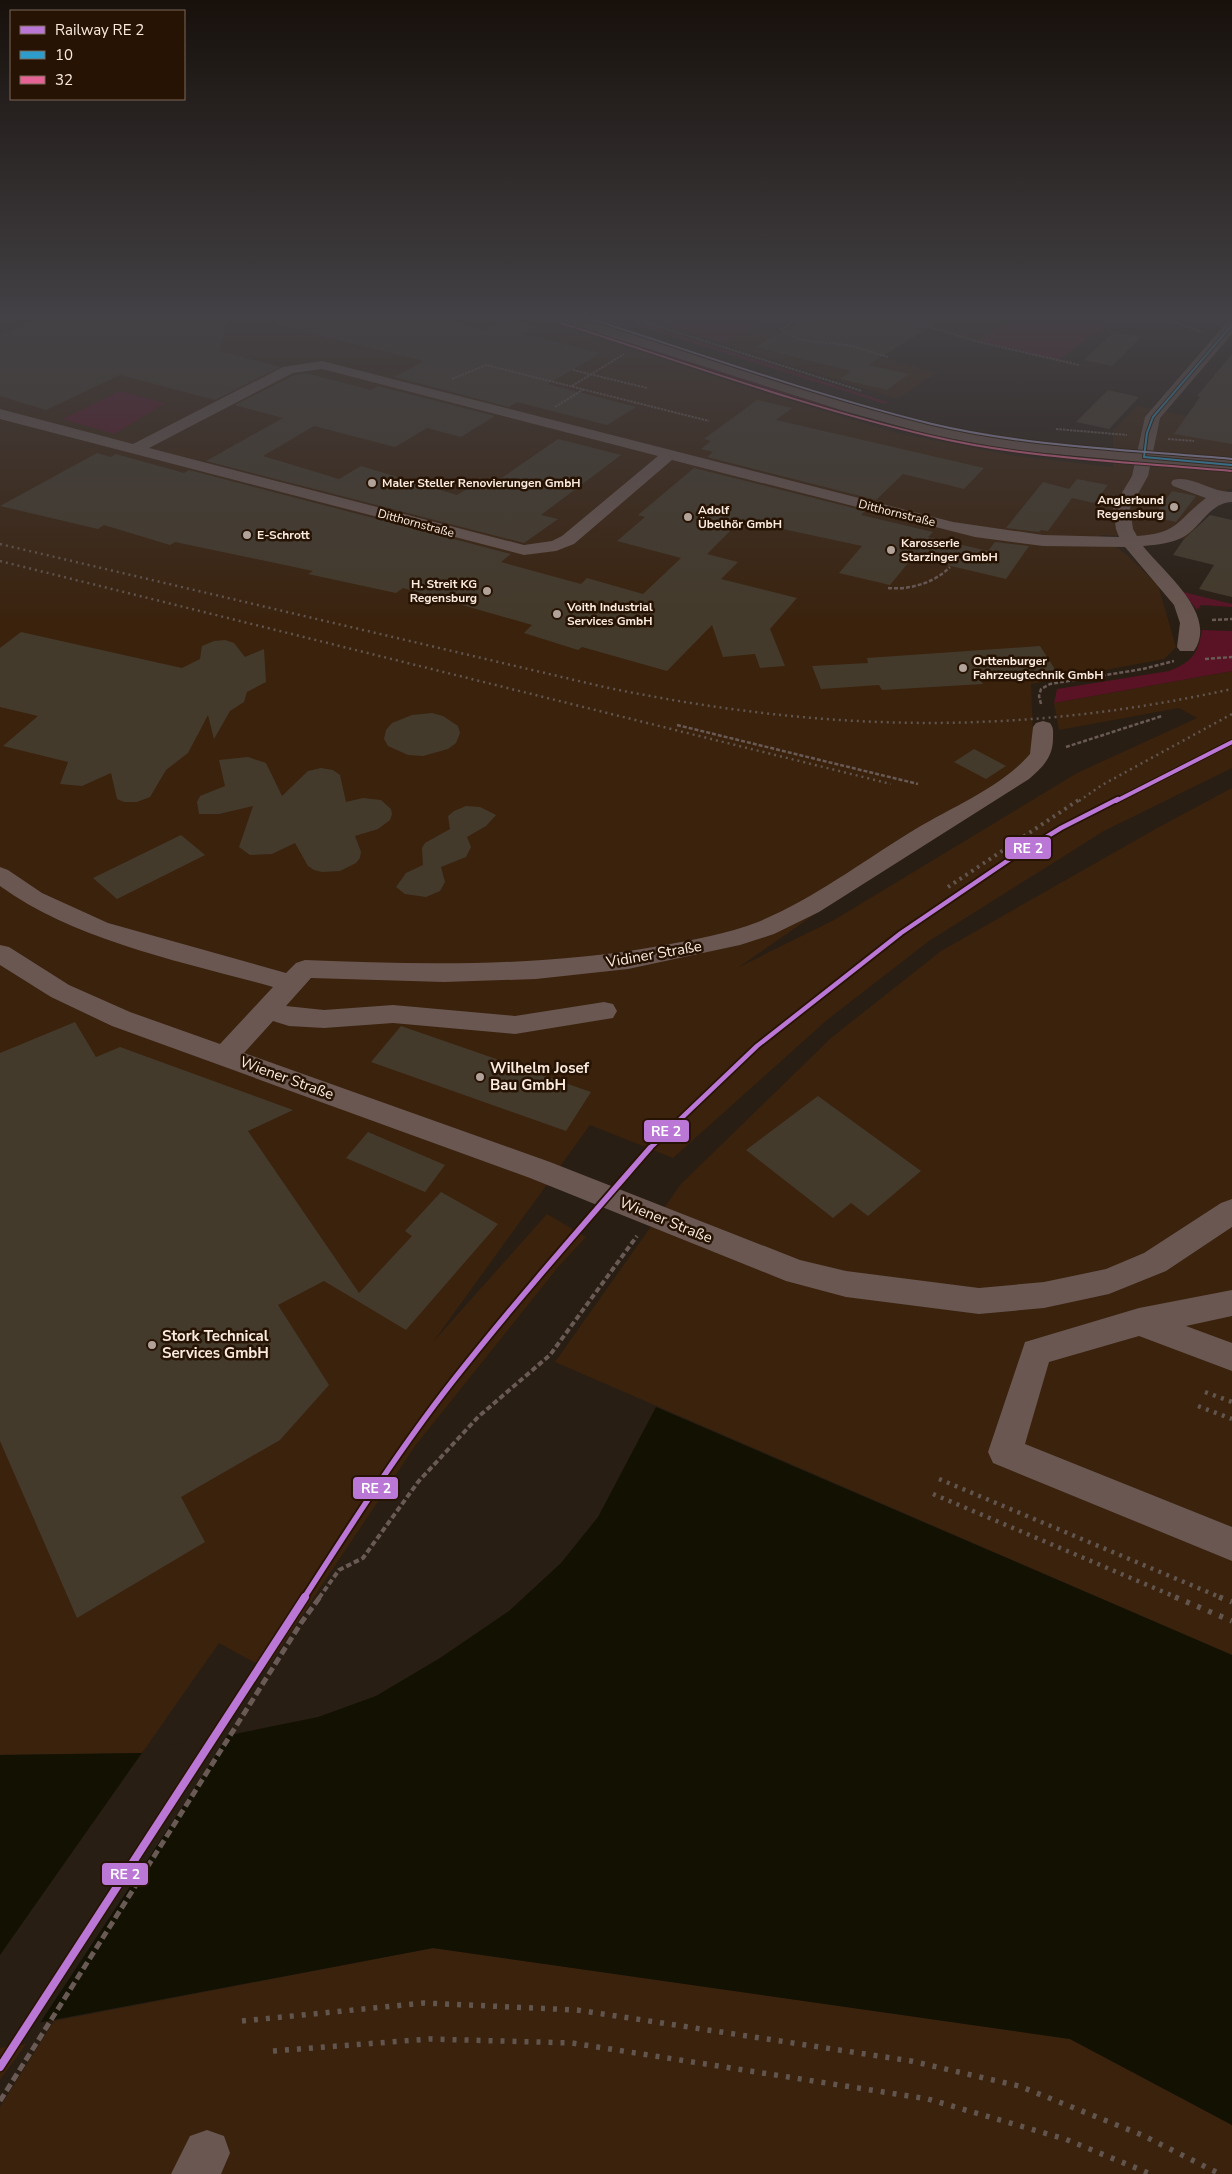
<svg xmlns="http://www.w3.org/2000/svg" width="1232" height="2174" viewBox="0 0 1232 2174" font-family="'Nunito Sans',sans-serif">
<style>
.built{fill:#3a220d}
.green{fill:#591325}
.water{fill:#121102}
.pier{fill:#291e14}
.building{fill:#443a2b}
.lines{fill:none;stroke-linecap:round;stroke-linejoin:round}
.path-far3{stroke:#695a55;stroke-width:2;stroke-dasharray:2.5 1;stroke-linecap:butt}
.path-far2{stroke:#695a55;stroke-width:2.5;stroke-dasharray:4 2;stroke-linecap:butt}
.path-far1{stroke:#695a55;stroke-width:4;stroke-dasharray:5.5 3;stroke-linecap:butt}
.path{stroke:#695a55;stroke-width:5;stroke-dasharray:8 4;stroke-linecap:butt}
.minor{fill:#6a5751;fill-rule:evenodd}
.major{fill:#6c554e;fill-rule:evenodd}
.rail-far3{stroke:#61554e;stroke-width:2.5;stroke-dasharray:2 4;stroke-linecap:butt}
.rail-far2{stroke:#61554e;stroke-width:4;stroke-dasharray:2.5 4.5;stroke-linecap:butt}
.rail-far1{stroke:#61554e;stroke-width:4.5;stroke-dasharray:3 5.5;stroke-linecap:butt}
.rail{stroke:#61554e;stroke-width:5.5;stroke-dasharray:4 8;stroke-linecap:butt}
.bus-1-casing{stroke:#271303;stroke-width:4}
.bus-2-casing{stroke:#271303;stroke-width:4}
.bus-3-casing{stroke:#271303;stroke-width:4}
.bus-1{stroke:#2d9dcc;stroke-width:2}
.bus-2{stroke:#e56495;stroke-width:2}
.bus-3{stroke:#9b95bb;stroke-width:2}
.rail-1-far3-casing{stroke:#271303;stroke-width:6}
.rail-1-far2-casing{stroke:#271303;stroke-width:8}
.rail-1-far1-casing{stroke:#271303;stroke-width:9}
.rail-1-casing{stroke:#271303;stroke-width:11}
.rail-1-far3{stroke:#ba77d6;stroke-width:4}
.rail-1-far2{stroke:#ba77d6;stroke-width:4.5}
.rail-1-far1{stroke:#ba77d6;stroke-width:5.5}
.rail-1{stroke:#ba77d6;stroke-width:8}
.poi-dot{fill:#b1a399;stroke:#271303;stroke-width:2}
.labels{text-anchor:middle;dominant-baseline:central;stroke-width:5;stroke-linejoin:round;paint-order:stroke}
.far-poi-label{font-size:12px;font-weight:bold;fill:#faebe0;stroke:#271303;text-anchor:start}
.far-street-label{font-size:12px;fill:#faebe0;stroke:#271303}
.street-label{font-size:15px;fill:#faebe0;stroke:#271303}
.poi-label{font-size:15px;font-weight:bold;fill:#faebe0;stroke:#271303;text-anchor:start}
.line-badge{stroke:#271303;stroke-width:2}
.badge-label{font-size:14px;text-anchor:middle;font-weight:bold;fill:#fff}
</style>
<rect width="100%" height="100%" fill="#291e14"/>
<g class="built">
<polygon points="0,317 537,317 761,392 896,433 1016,456 1113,467 1113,431 1137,406 1232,425 1232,489 1228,489 1186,539 1100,535 1127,555 1158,585 1176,647 1164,659 1031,684 1034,762 739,967 834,920 1077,773 1197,718 1179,708 1059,730 1054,703 1232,671 1232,768 1104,831 929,941 827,1020 673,1158 590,1125 433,1342 547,1214 586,1237 559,1266 415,1446 266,1669 219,1643 142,1753 0,1755"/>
<polygon points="899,317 1014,317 979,341"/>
<polygon points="755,328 821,348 852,350 936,373 897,399 721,343"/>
<polygon points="1232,788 1232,1655 555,1362 681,1184 831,1038 941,951 1159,827"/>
<polygon points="433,1948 1070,2039 1232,2125 1232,2174 0,2174 0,2107 54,2021"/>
<polygon points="26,2044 0,2080 0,2048"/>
</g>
<g class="green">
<polygon points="543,317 550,317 865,418 879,425"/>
<path d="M575,317H585L901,417L1004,438L1088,447V449C1048,445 1006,441 967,434C834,407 704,358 575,317Z"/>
<polygon points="611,317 621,317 888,402 885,404"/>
<polygon points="639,317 779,317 721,343"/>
<polygon points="1014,317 1078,317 1108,324 1058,360 979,341"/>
<polygon points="120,391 165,403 115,434 62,419"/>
<polygon points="1183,592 1232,604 1232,607 1201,605 1197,610"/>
<path d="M1202,630L1232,631V671L1054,703L1057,689L1169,671C1192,662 1198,654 1202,630Z"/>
</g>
<polygon class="water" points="656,1407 1232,1655 1232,2125 1070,2039 433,1948 0,2030 0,1755 142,1753 318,1717 376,1696 440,1658 509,1611 561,1563 598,1517"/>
<polygon class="pier" points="228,1734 210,1765 38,2026 0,2032 0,1955 144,1750"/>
<g class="building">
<polygon points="44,317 228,317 219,351 280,367 215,400 120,375 46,410 0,396 0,335"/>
<polygon points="278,317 431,317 484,330 503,319 536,327 523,334 601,353 548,384 636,407 607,425 517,402 509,407 394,377 424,361 277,325"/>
<polygon points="809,317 946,317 868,365 909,374 887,390 840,379 851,371 755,347"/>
<polygon points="1114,332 1141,337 1112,366 1084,360"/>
<polygon points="1232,354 1232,444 1174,434 1200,397 1197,396"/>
<polygon points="306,373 371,390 378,386 495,416 461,437 427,428 395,447 314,426 263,456 339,479 361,466 457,495 473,485 487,488 558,439 621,455 541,515 558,519 524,543 206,461 283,418 235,405 294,375"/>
<polygon points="1108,390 1139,397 1109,429 1076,422"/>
<polygon points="757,400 792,408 776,420 984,468 964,489 903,474 876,500 707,457 713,452 701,449 711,441 704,439"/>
<polygon points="97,453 111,457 116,454 184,473 189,470 511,554 501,562 581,584 587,578 643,594 681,558 617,541 645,517 638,515 694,468 865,511 861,515 933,532 928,537 988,551 995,542 1029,546 1006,579 913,557 890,585 839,573 862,546 741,520 707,554 738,562 721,579 797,598 770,629 785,666 760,668 755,654 723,657 712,625 667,671 582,647 578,650 524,633 532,625 403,588 396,593 308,574 313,571 175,542 170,545 104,525 98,529 0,506"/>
<polygon points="1077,479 1108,485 1094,503 1072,498 1048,531 1041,530 1039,532 1006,528 1043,482 1069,489"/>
<polygon points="1172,491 1196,496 1176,522 1153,517"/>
<polygon points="1210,515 1232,520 1232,597 1199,589 1214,565 1173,555 1184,539"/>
<polygon points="21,632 182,668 200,659 202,646 214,641 225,640 234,643 245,657 264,649 266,682 247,692 244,702 230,711 214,739 208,715 188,753 166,770 150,797 137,802 124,802 117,799 111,773 82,786 60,784 68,762 3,746 38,716 0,707 0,648"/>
<polygon points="1040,646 1058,674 980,679 983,684 882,690 879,685 821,689 812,666 868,663 867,658"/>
<polygon points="432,713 443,716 458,726 460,733 456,743 448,749 423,756 408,755 388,746 384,739 386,730 392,723 412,715"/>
<polygon points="974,749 1006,766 986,779 954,762"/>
<polygon points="248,757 266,763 282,796 308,771 321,768 333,770 340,775 346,802 363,798 381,800 391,809 392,814 390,820 378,829 355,836 361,852 360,858 356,863 340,871 322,872 314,870 308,866 295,843 272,854 250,855 239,847 253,806 219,814 199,814 197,802 200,796 225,786 219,760"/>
<polygon points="466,806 480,807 496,815 486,826 467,837 471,847 466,857 441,867 445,882 440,891 426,897 405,894 396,887 406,873 423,865 422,848 425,843 450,829 448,816 454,811"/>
<polygon points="181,835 205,855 117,899 93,878"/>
<polygon points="75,1022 96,1057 120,1047 293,1110 248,1131 359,1293 412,1236 405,1231 441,1192 498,1224 406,1330 324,1281 278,1305 329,1385 280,1440 181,1497 205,1542 77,1618 0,1441 0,1053"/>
<polygon points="401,1026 591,1092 566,1131 371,1062"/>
<polygon points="818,1096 921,1171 868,1216 851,1203 833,1218 746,1150"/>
<polygon points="368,1132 445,1165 425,1192 346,1158"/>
</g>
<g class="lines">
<g class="path-far3">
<path d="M801,317L781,329C800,345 823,341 846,345C860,348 874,353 888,357"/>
<polyline points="897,317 979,342 1079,365"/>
<polyline points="1158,317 1202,332"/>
<polyline points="635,319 862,391"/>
<polyline points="573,370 647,388"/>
<polyline points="452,379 486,365 709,421"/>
<polyline points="572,386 624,354"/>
<polyline points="555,407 584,389"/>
<polyline points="1056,429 1127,435"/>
<polyline points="1168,439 1194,441"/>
</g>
<g class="path-far2">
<path d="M888,588C910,590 934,583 950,567"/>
<polyline points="1212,620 1232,619"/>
<polyline points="1205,659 1232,657"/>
<polyline points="1041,704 1039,696 1041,689 1050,684 1143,669 1174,661"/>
<polyline points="677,725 918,784"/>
<polyline points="1066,747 1162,716"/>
</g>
<polyline class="path-far1" points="319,1598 339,1570 363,1558 418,1482 478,1417 550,1355 637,1236"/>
<polyline class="path" points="0,2101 301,1623 320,1597"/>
<g class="minor">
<path d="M1232,321V334L1160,418L1148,476L1130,508L1133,529L1137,536C1179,533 1176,521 1206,498L1173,486L1171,483L1173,480C1192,475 1212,493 1232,492V502C1210,503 1202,525 1185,536C1173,543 1157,545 1143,546C1162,571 1219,614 1194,651H1180L1177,647L1180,623L1174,605L1125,547L1043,546L975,537L672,460L574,544L556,551L524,555L0,419V409L133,444L283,367L322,361L953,522L1043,535L1119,537L1116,529L1113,508L1132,476L1145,417L1227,322ZM322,369L658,456L562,536L552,541L524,545L149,448L293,373Z"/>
<path d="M1043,721L1050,723C1054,728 1053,732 1053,738C1053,757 1043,767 1029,779L819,912L774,934L740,945L628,969L536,979L444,982L311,978L286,1006L324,1010L393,1005L515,1016L604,1002L613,1004L617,1011L613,1018L515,1034L393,1023L324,1028L289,1026L273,1021L244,1053L550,1162L800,1260L846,1271L979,1288L1044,1282L1106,1269L1144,1253L1221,1203L1232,1199V1227L1166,1271L1109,1294L1044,1308L979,1314L846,1297L786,1281L530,1178L112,1026L51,997L0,965V945L9,947L69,985L130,1012L220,1044L273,987C184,962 75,941 0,886V867L8,870L42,893L108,923L286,973L296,963L305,960C424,965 542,967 659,946C692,940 727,934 758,922C813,899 859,864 909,833C947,809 1001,788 1030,754L1033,727L1036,723Z"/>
<polygon points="1232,1290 1232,1316 1186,1326 1232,1343 1232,1371 1139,1336 1049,1362 1025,1444 1232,1527 1232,1561 993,1463 988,1452 1025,1342 1139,1308"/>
<polygon points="207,2130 224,2136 230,2153 221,2174 171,2174 190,2136"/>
</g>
<path class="major" d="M557,317H578C695,354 812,397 932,425C1030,448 1132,451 1232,460V470L1011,450L932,435L844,411L558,320Z"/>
<g class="rail-far3">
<path d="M0,544L604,687C822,732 1014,737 1232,689"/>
<polyline points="0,561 891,784"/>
<polyline points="1079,801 1102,785 1232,714"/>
</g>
<polyline class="rail-far2" points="948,887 1080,799"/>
<g class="rail-far1">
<polyline points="1205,1392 1232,1402"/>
<polyline points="1198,1406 1232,1419"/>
<polyline points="939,1479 1222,1598"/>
<polyline points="933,1494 1178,1598"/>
</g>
<g class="rail">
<polyline points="1175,1597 1232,1621"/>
<polyline points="1219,1597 1232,1602"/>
<polyline points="242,2021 424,2003 577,2010 911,2061 1019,2086 1142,2135 1220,2174"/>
<polyline points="273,2051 429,2039 572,2043 928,2099 1065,2139 1151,2174"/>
</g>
<g class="bus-1-casing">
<g id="bus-1">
<polyline points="1144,457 1147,433 1153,417 1232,325"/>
<polyline points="1144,457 1232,465"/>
</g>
</g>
<g class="bus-2-casing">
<path id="bus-2" d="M561,323C683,362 805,407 930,436C1028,459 1131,462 1231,471"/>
</g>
<g class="bus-3-casing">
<path id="bus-3" d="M585,317C700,354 815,395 932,424C1029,447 1132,450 1232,459"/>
</g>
<use href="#bus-1" class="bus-1"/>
<use href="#bus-2" class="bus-2"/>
<use href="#bus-3" class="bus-3"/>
<g class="rail-1-far3-casing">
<polyline id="rail-1-far3" points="1116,801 1232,742"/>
</g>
<g class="rail-1-far2-casing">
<polyline id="rail-1-far2" points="649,1149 757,1046 901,933 1010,859 1061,828 1118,799"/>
</g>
<g class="rail-1-far1-casing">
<path id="rail-1-far1" d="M304,1598C351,1525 398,1451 452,1382C515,1302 583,1225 650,1148"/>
</g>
<g class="rail-1-casing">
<polyline id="rail-1" points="0,2067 305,1597"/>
</g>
<use href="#rail-1-far3" class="rail-1-far3"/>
<use href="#rail-1-far2" class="rail-1-far2"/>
<use href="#rail-1-far1" class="rail-1-far1"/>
<use href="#rail-1" class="rail-1"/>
</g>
<linearGradient id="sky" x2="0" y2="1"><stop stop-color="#17100b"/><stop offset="0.51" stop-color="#434145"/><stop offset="1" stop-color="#434145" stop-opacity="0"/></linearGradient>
<rect width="1232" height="622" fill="url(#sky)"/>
<g class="poi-dot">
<circle cx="372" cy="483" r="5"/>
<circle cx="1174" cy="507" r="5"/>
<circle cx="688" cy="517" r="5"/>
<circle cx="247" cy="535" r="5"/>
<circle cx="891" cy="550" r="5"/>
<circle cx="487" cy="591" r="5"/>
<circle cx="557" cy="614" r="5"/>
<circle cx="963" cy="668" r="5"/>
<circle cx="480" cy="1077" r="5"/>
<circle cx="152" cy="1345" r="5"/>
</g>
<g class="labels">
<g class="far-poi-label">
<text x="382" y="483">Maler Steller Renovierungen GmbH</text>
<text x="1164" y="500" text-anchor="end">Anglerbund<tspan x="1164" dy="14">Regensburg</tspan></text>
<text x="698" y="510">Adolf<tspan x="698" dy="14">Übelhör GmbH</tspan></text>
<text x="257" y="535">E-Schrott</text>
<text x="901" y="543">Karosserie<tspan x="901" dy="14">Starzinger GmbH</tspan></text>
<text x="477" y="584" text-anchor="end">H. Streit KG<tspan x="477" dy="14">Regensburg</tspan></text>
<text x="567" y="607">Voith Industrial<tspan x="567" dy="14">Services GmbH</tspan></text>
<text x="973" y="661">Orttenburger<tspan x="973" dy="14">Fahrzeugtechnik GmbH</tspan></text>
</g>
<g class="far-street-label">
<text transform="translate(897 513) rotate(14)">Ditthornstraße</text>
<text transform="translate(416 523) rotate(15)">Ditthornstraße</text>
</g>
<g class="street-label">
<text transform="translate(654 954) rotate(-10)">Vidiner Straße</text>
<text transform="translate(287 1078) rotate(20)">Wiener Straße</text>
<text transform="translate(666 1220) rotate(22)">Wiener Straße</text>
</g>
<g class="poi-label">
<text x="490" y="1068">Wilhelm Josef<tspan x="490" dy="17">Bau GmbH</tspan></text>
<text x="162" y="1336">Stork Technical<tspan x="162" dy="17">Services GmbH</tspan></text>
</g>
</g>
<g class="line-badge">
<rect x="1004" y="836" width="48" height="24" rx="5" fill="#ba77d6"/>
<rect x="643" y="1119" width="47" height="24" rx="5" fill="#ba77d6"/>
<rect x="352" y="1476" width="47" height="24" rx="5" fill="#ba77d6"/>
<rect x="101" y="1862" width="48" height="24" rx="5" fill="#ba77d6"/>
</g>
<g class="badge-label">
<text x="1028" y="853">RE 2</text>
<text x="666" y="1136">RE 2</text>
<text x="376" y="1493">RE 2</text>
<text x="125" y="1879">RE 2</text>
</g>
<rect x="10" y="10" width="175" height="90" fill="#271303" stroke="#7b695b"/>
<rect x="20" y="26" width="25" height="8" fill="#ba77d6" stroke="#7b695b"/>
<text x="55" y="35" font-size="15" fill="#faebe0">Railway RE 2</text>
<rect x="20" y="51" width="25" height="8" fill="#2d9dcc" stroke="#7b695b"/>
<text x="55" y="60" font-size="15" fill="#faebe0">10</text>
<rect x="20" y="76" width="25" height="8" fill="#e56495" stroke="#7b695b"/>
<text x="55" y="85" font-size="15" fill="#faebe0">32</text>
</svg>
